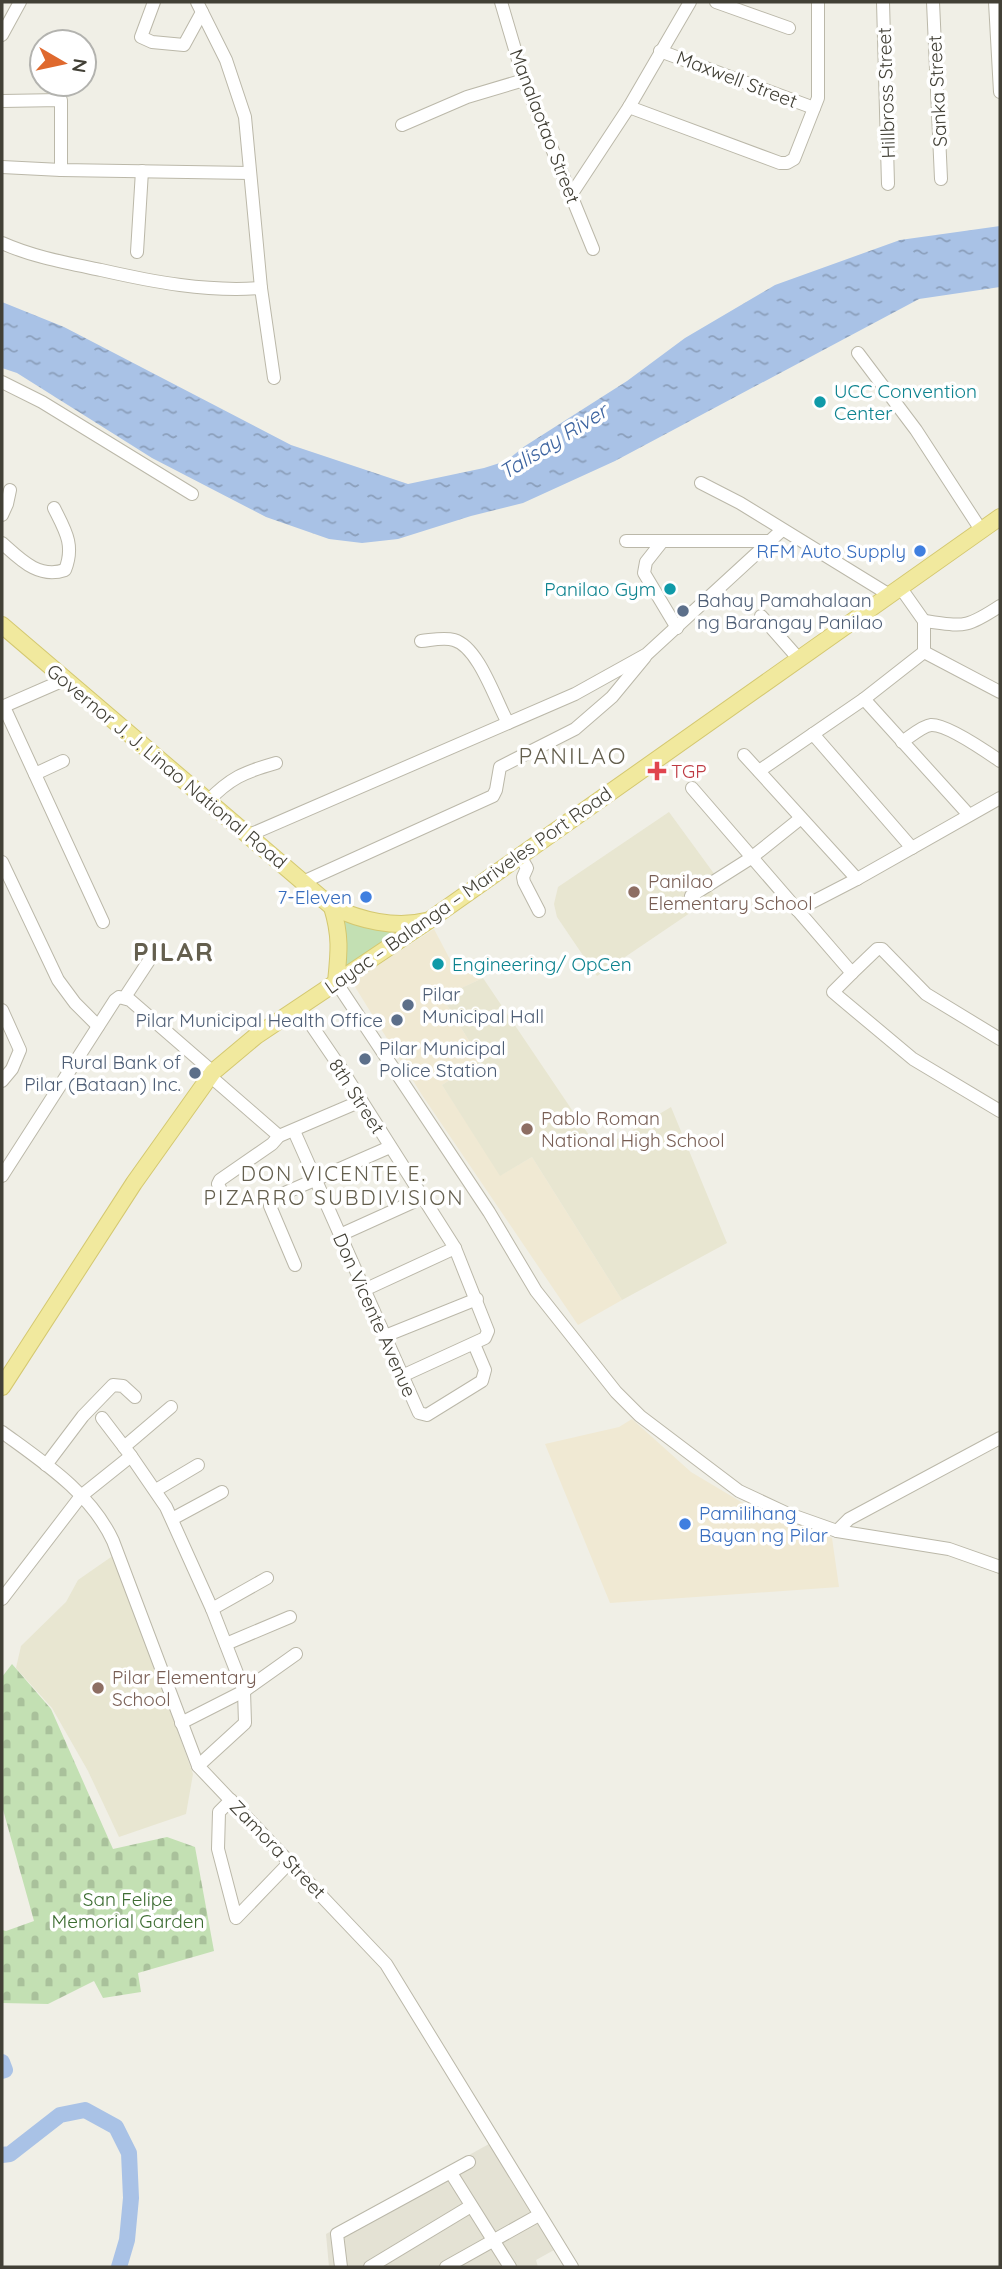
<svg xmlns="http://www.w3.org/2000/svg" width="1002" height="2269" viewBox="0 0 1002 2269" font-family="Quicksand,sans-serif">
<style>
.residential{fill:#e4e2d4}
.commercial{fill:#f0e9d3}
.education{fill:#e8e6d1}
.cemetery{fill:url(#cemetery-stones)}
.park{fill:#c3e0b3}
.water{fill:url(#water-ripples)}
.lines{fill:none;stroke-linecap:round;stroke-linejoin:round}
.river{stroke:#a9c2e6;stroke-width:16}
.minor-casing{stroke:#bbb8a9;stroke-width:14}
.major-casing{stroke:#d4c870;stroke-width:18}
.minor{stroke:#fff;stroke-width:12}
.major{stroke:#f1e99e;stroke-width:16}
.culture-dot{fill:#0f9aa8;stroke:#fff;stroke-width:2.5}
.shop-dot{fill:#3f7fe0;stroke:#fff;stroke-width:2.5}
.service-dot{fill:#5c6f8a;stroke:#fff;stroke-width:2.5}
.health-dot{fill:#e0444e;stroke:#fff;stroke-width:2.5}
.education-dot{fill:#8d6e63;stroke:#fff;stroke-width:2.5}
.labels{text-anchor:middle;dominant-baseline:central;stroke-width:7;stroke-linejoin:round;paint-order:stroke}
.street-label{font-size:19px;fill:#424036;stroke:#fff}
.culture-label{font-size:19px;fill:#0d838f;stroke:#fff;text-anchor:start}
.shop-label{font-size:19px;fill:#366cbe;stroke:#fff;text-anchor:end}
.service-label{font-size:19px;fill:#4e5e75;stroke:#fff;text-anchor:start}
.health-label{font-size:19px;fill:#be3a42;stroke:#fff;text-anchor:start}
.education-label{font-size:19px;fill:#785e54;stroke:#fff;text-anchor:start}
.park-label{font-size:19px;fill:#3c6c31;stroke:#fff}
.water-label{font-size:21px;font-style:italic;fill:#3d64a0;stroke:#fff}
.neighbourhood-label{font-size:21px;letter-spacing:2px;fill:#645f4e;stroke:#fff}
.quarter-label{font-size:23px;letter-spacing:2px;fill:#645f4e;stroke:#fff}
.district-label{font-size:26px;font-weight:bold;letter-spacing:2px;fill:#645f4e;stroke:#fff}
</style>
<defs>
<pattern id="cemetery-stones" width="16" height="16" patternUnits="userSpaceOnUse" patternTransform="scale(1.75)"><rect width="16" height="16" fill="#c3e0b3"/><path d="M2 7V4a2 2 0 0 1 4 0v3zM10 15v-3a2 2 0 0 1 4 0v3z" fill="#a9c19b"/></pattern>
<pattern id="water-ripples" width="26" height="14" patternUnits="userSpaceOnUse" patternTransform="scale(1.75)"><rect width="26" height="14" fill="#a9c2e6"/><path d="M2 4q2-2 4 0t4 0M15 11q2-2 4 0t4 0" fill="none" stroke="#8b9fbb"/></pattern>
</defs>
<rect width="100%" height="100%" fill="#f0efe6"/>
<polygon class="residential" points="489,2144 554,2250 536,2260 538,2267 329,2267 326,2234"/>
<g class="commercial">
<polygon points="434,929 454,967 473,958 483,978 442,997 481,1060 442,1085 501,1175 532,1157 622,1300 578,1325 422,1095 352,982"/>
<polygon points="632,1419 691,1472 753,1509 832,1538 839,1587 610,1603 545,1444 619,1427"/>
</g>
<g class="education">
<polygon points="669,812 715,875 705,882 715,896 597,976 557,917 554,904 558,887"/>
<polygon points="483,978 599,1150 671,1107 727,1243 622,1300 532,1157 500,1176 442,1085 481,1060 442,997"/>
<polygon points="114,1555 193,1774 186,1814 119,1837 88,1771 52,1708 16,1668 21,1646 66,1602 78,1580"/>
</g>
<polygon class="cemetery" points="12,1664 51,1709 113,1849 167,1837 195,1847 214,1951 138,1973 141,1992 103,1998 94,1981 48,2004 2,2003 2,1930 6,1931 34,1921 2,1806 2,1677"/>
<polygon class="park" points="337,913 391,929 393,935 341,969"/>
<polygon class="water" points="1000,226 1000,287 919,299 615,461 523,503 471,516 398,539 362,543 329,539 266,517 152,458 17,373 2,368 2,302 64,327 291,445 408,484 484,468 506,461 525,446 627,381 685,338 775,285 900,240"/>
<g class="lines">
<g class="river">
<polyline points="2,2062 5,2070 2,2071"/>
<polyline points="2,2155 10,2154 60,2115 85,2110 116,2127 129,2153 131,2198 127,2240 119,2267"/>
</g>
<g class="minor-casing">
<g id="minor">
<polyline points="154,2 141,37 152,42 184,45 202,12"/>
<polyline points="197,2 226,60 245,117 261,288 274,378"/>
<polyline points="501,2 524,80 593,249"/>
<polyline points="716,2 789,28"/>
<polyline points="883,2 888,184"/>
<polyline points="933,2 941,179"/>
<polyline points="995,2 1000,92"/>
<polyline points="2,35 20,2"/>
<polyline points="660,51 814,108"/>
<polyline points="2,101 61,100 61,170"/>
<polyline points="629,107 780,163 787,163 794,159 818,98 818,2"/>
<polyline points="402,125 467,97 524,80"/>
<polyline points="2,167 61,170 250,173"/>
<polyline points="571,195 629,107 690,2"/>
<path d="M2,243C33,257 67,263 101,270C154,282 206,292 261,288"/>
<polyline points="137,252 142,171"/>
<polyline points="858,353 916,430 981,530"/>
<polyline points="2,382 42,402 192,494"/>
<polyline points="701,483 740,503 888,594"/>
<polyline points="2,515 7,504 10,490"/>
<polyline points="626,541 769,541"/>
<path d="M2,543C20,559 38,579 65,570C75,545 65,530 54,508"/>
<polyline points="661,543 646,562 644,573 677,628"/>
<polyline points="900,587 924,621 924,652 1000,692"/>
<polyline points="761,616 798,658"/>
<path d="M924,621C964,626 965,629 1000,606"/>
<path d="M421,641C432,640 444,637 454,640C479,647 496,702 508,723"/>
<polyline points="864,699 969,815"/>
<polyline points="2,707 64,680"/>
<polyline points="4,707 103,922"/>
<polyline points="813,734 912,848"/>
<path d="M902,742C910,737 922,726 931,725C947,724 987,752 1000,761"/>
<polyline points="744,755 857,879"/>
<polyline points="759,771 864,699 924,652"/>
<polyline points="35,774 63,761"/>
<polyline points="692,788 852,973 877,949 882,949 926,994 1000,1039"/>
<path d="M207,802C230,778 244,772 276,763"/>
<polyline points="247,836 575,694 647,654 782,530"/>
<polyline points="520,856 527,868 523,877 524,882 539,911"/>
<polyline points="2,862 58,980 75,1003 98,1026"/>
<polyline points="303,882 493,796 496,790 500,767 575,729 612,697 645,657"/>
<polyline points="691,896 751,858 801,818"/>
<polyline points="797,910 857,879 1000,798"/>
<polyline points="852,973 833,992 840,998 913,1059 1000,1111"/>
<polyline points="336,982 489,1212 536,1291 616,1392 640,1416 739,1491 786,1513 837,1531 949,1549 1000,1567"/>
<polyline points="125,997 150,959"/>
<polyline points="299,1007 342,1070 455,1248 488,1331 485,1338 402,1376"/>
<polyline points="2,1010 20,1050 12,1069 2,1081"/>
<polyline points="210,1076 279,1136"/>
<polyline points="294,1131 419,1413 427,1415 482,1381 485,1370 474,1344"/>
<polyline points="2,1176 115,1000 119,997 130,1000 213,1072"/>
<polyline points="225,1199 218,1184 220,1180 272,1144 279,1136 361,1101"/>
<polyline points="340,1235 424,1197"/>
<polyline points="295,1265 270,1206 271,1199 390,1147"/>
<polyline points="364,1290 455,1248"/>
<polyline points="385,1336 477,1299"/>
<path d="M2,1432C43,1462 91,1493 113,1541L198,1766L386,1964L572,2267"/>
<polyline points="124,1447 171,1407"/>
<polyline points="131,1456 166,1507 212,1609 244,1691 245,1723 198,1766"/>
<polyline points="46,1465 83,1416 113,1385 123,1386 135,1397"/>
<polyline points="156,1490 198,1465"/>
<polyline points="172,1519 222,1492"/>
<polyline points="837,1531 849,1519 1000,1438"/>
<polyline points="2,1599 81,1496 131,1456 102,1418"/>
<polyline points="212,1609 267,1578"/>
<polyline points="226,1644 290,1617"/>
<polyline points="181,1723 244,1691 296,1654"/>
<polyline points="231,1800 219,1812 218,1849 236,1918 290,1862"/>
<polyline points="451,2173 510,2267"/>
<polyline points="341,2267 337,2234 469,2162"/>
<polyline points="370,2267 471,2206"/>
<polyline points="446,2267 539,2215"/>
</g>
</g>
<g class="major-casing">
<g id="major">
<path d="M2,625L332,907C360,920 395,929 426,921"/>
<path d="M332,907C341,936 339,953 336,982"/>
<polyline points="2,1387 134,1183 213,1072 256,1036 431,919 1000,517"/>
</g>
</g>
<use href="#minor" class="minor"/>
<use href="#major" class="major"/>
</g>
<g class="culture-dot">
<circle cx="820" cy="402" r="7"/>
<circle cx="670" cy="589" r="7"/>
<circle cx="438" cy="964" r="7"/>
</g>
<g class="shop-dot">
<circle cx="920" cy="551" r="7"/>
<circle cx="366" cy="897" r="7"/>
<circle cx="685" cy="1524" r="7"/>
</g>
<g class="service-dot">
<circle cx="683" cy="611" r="7"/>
<circle cx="408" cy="1005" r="7"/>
<circle cx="397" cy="1020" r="7"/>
<circle cx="365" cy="1059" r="7"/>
<circle cx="195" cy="1073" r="7"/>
</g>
<path class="health-dot" d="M653.5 760.5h7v7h7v7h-7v7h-7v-7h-7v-7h7z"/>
<g class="education-dot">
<circle cx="634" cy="892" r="7"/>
<circle cx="527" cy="1129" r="7"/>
<circle cx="98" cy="1688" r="7"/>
</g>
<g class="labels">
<g class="street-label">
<text transform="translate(737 79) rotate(21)">Maxwell Street</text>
<text transform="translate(937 91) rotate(-93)">Sanka Street</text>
<text transform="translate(886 93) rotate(-92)">Hillbross Street</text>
<text transform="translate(545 126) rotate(69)">Manalaotao Street</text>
<text transform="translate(167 766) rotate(40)">Governor J. J. Linao National Road</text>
<text transform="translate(468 890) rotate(-35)">Layac – Balanga – Mariveles Port Road</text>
<text transform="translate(357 1096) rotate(57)">8th Street</text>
<text transform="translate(375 1315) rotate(66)">Don Vicente Avenue</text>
<text transform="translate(278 1849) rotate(46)">Zamora Street</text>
</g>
<g class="culture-label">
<text x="834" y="391">UCC Convention<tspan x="834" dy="22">Center</tspan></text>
<text x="656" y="589" text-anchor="end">Panilao Gym</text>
<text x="452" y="964">Engineering/ OpCen</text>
</g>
<g class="shop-label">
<text x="906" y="551">RFM Auto Supply</text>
<text x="352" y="897">7-Eleven</text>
<text x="699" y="1513" text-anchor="start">Pamilihang<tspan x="699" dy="22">Bayan ng Pilar</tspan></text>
</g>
<g class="service-label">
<text x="697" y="600">Bahay Pamahalaan<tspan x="697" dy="22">ng Barangay Panilao</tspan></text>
<text x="422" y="994">Pilar<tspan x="422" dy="22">Municipal Hall</tspan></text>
<text x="383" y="1020" text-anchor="end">Pilar Municipal Health Office</text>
<text x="379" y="1048">Pilar Municipal<tspan x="379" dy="22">Police Station</tspan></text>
<text x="181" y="1062" text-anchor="end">Rural Bank of<tspan x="181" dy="22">Pilar (Bataan) Inc.</tspan></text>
</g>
<g class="health-label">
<text x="671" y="771">TGP</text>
</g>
<g class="education-label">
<text x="648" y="881">Panilao<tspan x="648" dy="22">Elementary School</tspan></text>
<text x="541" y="1118">Pablo Roman<tspan x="541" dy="22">National High School</tspan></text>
<text x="112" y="1677">Pilar Elementary<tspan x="112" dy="22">School</tspan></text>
</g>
<g class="park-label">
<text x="128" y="1899">San Felipe<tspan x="128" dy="22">Memorial Garden</tspan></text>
</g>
<g class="water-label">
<text transform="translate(553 441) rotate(-32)">Talisay River</text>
</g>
<g class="neighbourhood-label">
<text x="334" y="1173">DON VICENTE E.<tspan x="334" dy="24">PIZARRO SUBDIVISION</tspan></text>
</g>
<g class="quarter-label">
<text x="573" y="755">PANILAO</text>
</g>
<g class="district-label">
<text x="174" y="951">PILAR</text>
</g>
</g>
<rect width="1002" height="2269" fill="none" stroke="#424036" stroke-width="7"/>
<g transform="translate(63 63) rotate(99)"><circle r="33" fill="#ffffff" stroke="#b3b3af" stroke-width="2"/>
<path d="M0-5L12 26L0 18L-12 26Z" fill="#df692e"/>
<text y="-10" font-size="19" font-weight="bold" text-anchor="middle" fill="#424036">N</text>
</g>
</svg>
